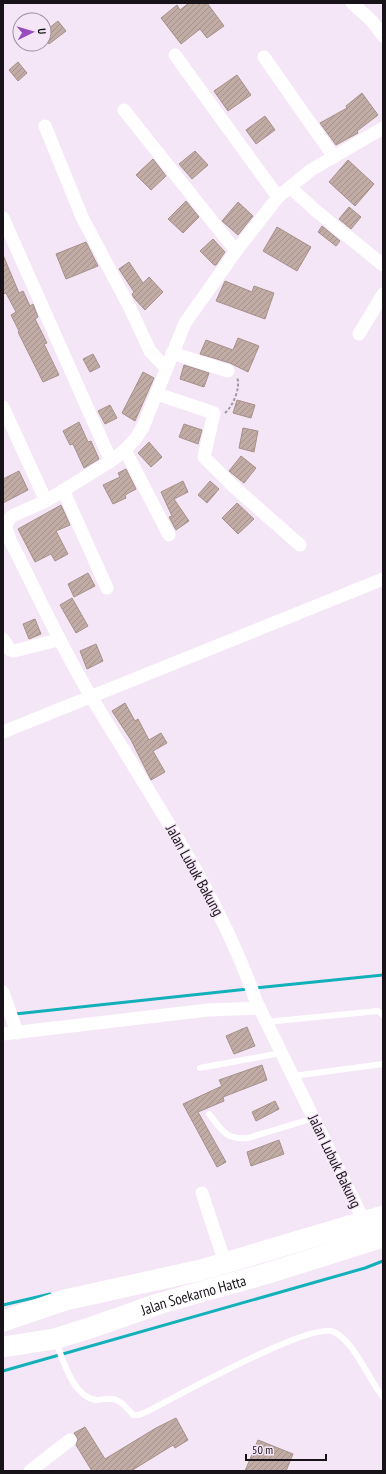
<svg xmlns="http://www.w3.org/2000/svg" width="386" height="1474" viewBox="0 0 386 1474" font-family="'PT Sans Narrow',sans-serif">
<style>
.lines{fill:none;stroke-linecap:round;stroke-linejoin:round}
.stream{stroke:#12b0b9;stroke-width:3}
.building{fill:url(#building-hatch);stroke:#a5908a}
.path{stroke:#a196a3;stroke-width:2;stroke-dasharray:3 2;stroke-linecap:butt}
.service{stroke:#fff;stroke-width:6}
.minor{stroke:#fff;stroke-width:13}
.trunk{stroke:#fff;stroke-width:21}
.labels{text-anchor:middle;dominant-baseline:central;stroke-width:3;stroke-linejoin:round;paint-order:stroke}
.street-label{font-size:15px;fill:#181319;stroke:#f5e6f7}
</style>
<defs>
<pattern id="building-hatch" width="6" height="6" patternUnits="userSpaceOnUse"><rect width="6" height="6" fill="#c1aba5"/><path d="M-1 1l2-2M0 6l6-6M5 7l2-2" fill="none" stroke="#a5928d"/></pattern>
</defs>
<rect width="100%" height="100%" fill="#f5e6f7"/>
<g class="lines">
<g class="stream">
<polyline points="255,988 383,975"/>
<polyline points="15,1014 248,989"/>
<polyline points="3,1305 50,1294"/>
<polyline points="3,1371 365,1268 383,1261"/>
</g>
</g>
<g class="building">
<polygon points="189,3 207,3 224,26 207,38 200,29 181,44 161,18 177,5 180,10"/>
<polygon points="58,21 66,31 49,44 44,37 44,32"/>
<polygon points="18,62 27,73 18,81 9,70"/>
<polygon points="237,75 251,95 228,111 214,91"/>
<polygon points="362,93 378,115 357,131 358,133 336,145 320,123 347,108 346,106"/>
<polygon points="265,116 275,130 256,144 246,130"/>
<polygon points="195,151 208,165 192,179 179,164"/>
<polygon points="153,159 166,176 151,190 136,175"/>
<polygon points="348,160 374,184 355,206 329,182"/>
<polygon points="186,201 199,217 183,233 168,219"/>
<polygon points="238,202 253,216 238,235 222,221"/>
<polygon points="349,207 361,217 351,229 339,219"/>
<polygon points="322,226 340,241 336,246 318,232"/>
<polygon points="277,227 311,247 297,271 263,251"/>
<polygon points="213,239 225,252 216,265 214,265 200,251"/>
<polygon points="86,242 98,266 66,279 56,254"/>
<polygon points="3,255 19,293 23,291 30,306 33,304 38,317 35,319 47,343 44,344 59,375 43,382 18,332 19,331 11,315 16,312 6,293 3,294"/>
<polygon points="129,262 143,283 149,277 163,292 145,310 134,298 132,294 134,292 119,269"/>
<polygon points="225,281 252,292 254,286 274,293 265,319 216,301"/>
<polygon points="238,338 259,346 248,372 230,363 200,354 206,340 233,350"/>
<polygon points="93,354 100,367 90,372 83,359"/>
<polygon points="184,365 209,373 204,387 180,379"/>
<polygon points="143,372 154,378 135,421 122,413"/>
<polygon points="237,400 255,405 251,418 233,413"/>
<polygon points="110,405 117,418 105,424 98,411"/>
<polygon points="79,422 88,442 91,441 99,459 84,468 73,444 70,445 63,431"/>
<polygon points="184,424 202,430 198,444 179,437"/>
<polygon points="243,428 258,431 254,452 239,448"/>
<polygon points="149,442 162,457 151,467 138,453"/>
<polygon points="241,456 256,468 244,483 229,471"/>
<polygon points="126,469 136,489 125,495 126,498 113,504 103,485 120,477 118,473"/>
<polygon points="19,471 28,490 3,503 3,479"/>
<polygon points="183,481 188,492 174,499 189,521 176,530 169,517 172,516 161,492"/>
<polygon points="210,481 219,489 207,503 198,495"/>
<polygon points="237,503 254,519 238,534 222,518"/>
<polygon points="61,505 70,525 56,531 68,554 55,561 51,554 35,562 18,529"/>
<polygon points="88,573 95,586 74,597 68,584"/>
<polygon points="72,598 88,626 76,633 60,605"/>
<polygon points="35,619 41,634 29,639 23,624"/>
<polygon points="96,644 103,661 87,669 80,651"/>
<polygon points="125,703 135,721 138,719 149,740 161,733 167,743 153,751 165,772 151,780 131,740 112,711"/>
<polygon points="247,1027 255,1046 234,1054 226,1036"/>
<polygon points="262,1065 267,1080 223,1097 224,1101 198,1112 226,1162 217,1167 183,1104 222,1086 219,1080"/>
<polygon points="275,1101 279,1109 256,1121 252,1112"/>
<polygon points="279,1140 284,1154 251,1166 247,1152"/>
<polygon points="176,1418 188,1440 175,1448 173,1445 131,1471 92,1471 76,1445 78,1439 74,1433 85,1427 105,1459 156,1428"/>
<polygon points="258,1440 293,1454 286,1471 245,1471"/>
</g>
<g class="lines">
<path class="path" d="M225,413C233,406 241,388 237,377"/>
<g class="service">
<polyline points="266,1022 378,1011 383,1015"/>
<polyline points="200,1068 281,1053"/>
<polyline points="293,1076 383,1064"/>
<path d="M209,1114C222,1130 225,1140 248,1138L314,1118"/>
<path d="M56,1342C63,1360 73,1397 96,1400C101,1400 107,1398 112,1399C121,1400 127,1408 133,1415H139L148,1411C176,1397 310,1321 334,1332C354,1341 369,1380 383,1397"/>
</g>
<g class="minor">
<polyline points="352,3 372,21 383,36"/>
<polyline points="175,55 278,197"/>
<polyline points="264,57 334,157"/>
<polyline points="124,110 236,251"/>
<polyline points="45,126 82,217 130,308 150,351 166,368"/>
<polyline points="291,188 315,210 383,265"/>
<polyline points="3,218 111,461"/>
<polyline points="359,334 383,294"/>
<polyline points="172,353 228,371"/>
<polyline points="157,394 214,413 204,457 233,486 300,545"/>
<polyline points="3,407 46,501"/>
<polyline points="125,450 169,535"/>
<polyline points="63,490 107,588"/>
<polyline points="3,639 10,650 14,651 58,640"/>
<polyline points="3,732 383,579"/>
<polyline points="3,992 17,1033"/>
<polyline points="3,1034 208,1010 260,1008"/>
<polyline points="202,1193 225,1263"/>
<path d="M365,1223L256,1001C218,892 151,797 92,698C61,647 37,593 10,540L6,527L8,521L12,516L46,501L111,461L125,450L136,438L143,427L185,323L236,251L278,197L311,170L383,128"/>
<polyline points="30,1471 70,1440"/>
</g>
<g class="trunk">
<polyline points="3,1321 65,1300 201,1270 383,1216"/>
<path id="s1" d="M3,1347L54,1339L90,1328L161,1303L265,1274L383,1237"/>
</g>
</g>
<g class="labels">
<g class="street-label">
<text transform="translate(195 870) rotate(61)">Jalan Lubuk Bakung</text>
<text transform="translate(335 1161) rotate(64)">Jalan Lubuk Bakung</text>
<text stroke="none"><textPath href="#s1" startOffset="198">Jalan Soekarno Hatta</textPath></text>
</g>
</g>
<rect width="386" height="1474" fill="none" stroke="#181319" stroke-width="8"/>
<g transform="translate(32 32) rotate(85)"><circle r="19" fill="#f5e6f7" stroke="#9d929e"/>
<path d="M0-3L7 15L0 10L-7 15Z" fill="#984dbe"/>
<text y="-6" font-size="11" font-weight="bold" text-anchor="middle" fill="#181319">U</text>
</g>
<path d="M246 1454v6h80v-6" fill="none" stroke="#181319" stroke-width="2"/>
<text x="252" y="1454" font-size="12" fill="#181319" stroke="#f5e6f7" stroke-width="3" paint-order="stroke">50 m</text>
</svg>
